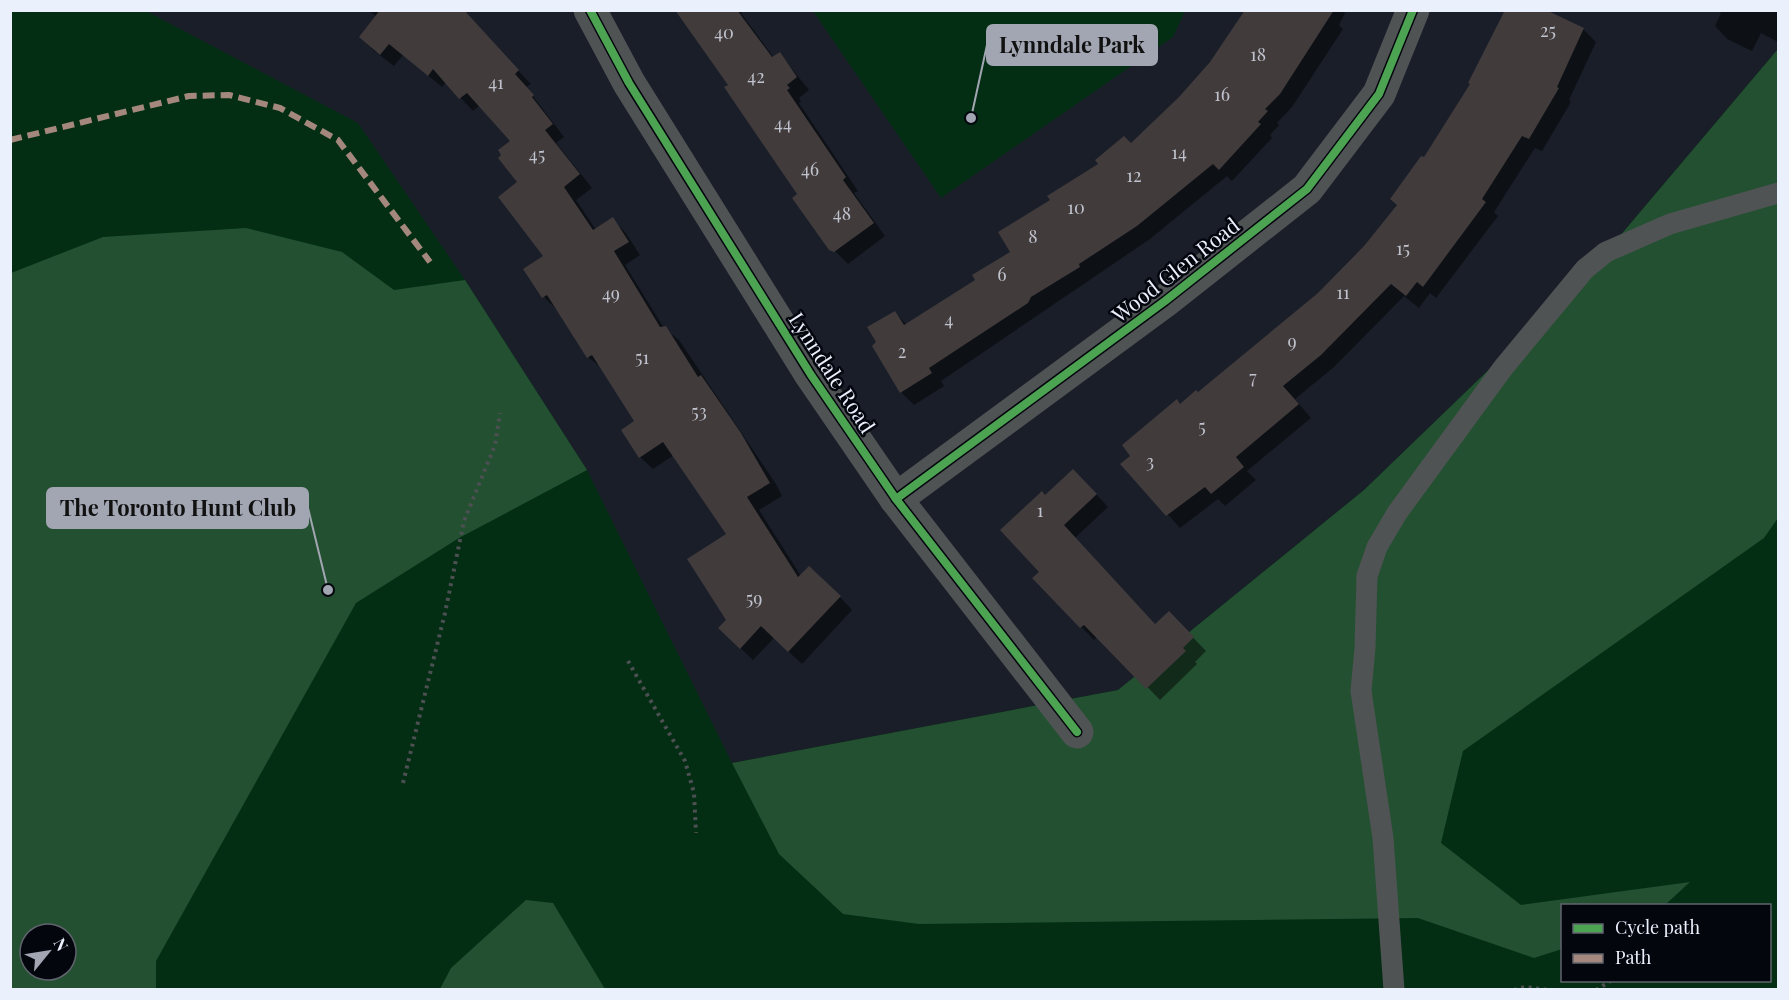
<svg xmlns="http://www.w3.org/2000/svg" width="1789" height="1000" viewBox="0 0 1789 1000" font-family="'Playfair Display',serif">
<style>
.green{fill:#032e13;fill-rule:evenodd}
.forest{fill:#235031;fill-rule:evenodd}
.shadow{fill:#0007}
.building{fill:#413b3c}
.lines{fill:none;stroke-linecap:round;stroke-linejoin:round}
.path{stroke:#4d5053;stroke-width:4;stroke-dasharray:3 4.5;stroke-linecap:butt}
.service{stroke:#4f5354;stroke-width:21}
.minor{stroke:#4f5354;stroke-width:33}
.quiet{stroke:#a5887d;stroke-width:6;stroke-dasharray:12 6;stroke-linecap:butt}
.cycleway-casing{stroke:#04060e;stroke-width:11}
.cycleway{stroke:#4ca352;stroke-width:8}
.labels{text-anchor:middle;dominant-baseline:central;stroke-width:5;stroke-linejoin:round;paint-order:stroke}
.number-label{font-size:18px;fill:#c0c3cd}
.street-label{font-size:21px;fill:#ebf0fd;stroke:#04060e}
.leader{fill:none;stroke:#a2a6b3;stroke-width:2}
.callout-dot{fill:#a2a6b3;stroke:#04060e;stroke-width:2}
.callout{fill:#a2a6b3;stroke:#a2a6b3;stroke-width:2}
.callout-label{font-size:22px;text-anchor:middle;font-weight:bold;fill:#111}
</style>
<rect width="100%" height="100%" fill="#191e29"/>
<g class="green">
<path d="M10,11H146L358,123L465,280L587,470L732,763L1118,690L1364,490L1586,276L1778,49V989H11ZM1562,906H1770V980H1562ZM30,934H66V970H30Z"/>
<polygon points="813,11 1185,11 1173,37 941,198"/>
</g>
<g class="forest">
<polygon points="1778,49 1778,518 1764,538 1463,751 1441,843 1521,905 1690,882 1665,905 1562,906 1562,949 1534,958 1418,918 919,924 843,914 779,854 732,763 1118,690 1364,490 1586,276"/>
<path d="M246,228L342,252L394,290L465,280L587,470L459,538L356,603L156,961V989H11V273L103,237ZM30,934H66V970H30Z"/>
<polygon points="526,900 553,903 605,989 440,989 451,968"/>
</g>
<g class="shadow">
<polygon points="368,10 460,10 531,84 526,87 564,137 556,143 592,188 576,200 596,230 612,219 625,232 640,255 625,265 664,328 679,340 776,484 782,496 759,510 801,576 840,597 852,610 802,664 774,638 753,660 733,641 728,620 728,534 674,455 653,469 640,457 636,421 603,369 588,357 556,309 544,297 545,256 519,182 512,141 480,105 473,111 446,82 442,87 403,55 394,66 373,50 361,37 377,17"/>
<polygon points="682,10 744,10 741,13 774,58 780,54 809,90 799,98 801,101 799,103 858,191 854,193 885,236 848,264 835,251 794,199 799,195"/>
<polygon points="1247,10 1342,10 1345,13 1339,25 1343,29 1292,107 1277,123 1279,125 1270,135 1272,138 1232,181 1227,176 1150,239 941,381 944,386 914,405 901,392 878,343 895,313 907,325 977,280 1012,252 1052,201 1131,145 1181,98 1211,63"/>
<polygon points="1717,10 1778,10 1778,42 1761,33 1752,51 1727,39 1715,26 1721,13"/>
<polygon points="1583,29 1596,42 1569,100 1571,102 1542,151 1535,148 1494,212 1498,216 1436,298 1430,293 1419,308 1404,296 1334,367 1295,399 1311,418 1247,471 1256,480 1225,506 1218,499 1180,528 1122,464 1181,405 1198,394 1319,295 1365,247 1398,206 1424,159"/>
<polygon points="1086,483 1108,507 1075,538 1156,626 1182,626 1206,651 1195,662 1197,664 1160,700 1098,636 1094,640 1035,578 1041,572 1045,497"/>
</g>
<g class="building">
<polygon points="380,10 464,10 519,70 515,74 534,95 532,97 553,124 545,130 580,174 564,187 593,230 613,217 629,242 614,251 660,327 666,326 698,377 701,375 741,433 770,483 747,497 798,577 809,566 841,596 788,652 761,626 740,649 718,628 726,620 687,559 726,534 663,442 639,458 621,430 634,421 592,355 587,358 547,295 542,298 523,269 543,256 498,197 517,182 498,158 501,155 498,150 510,141 467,93 459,99 433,69 428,76 389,44 380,55 359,37"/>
<polygon points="675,10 737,10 772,57 780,52 797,77 787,85 790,88 787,90 846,177 843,180 874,223 834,252 829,250 792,198 797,194 724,87 728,85"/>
<polygon points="1245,10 1334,10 1280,94 1265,109 1268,111 1258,122 1261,124 1219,170 1213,164 1137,226 1079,264 1080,267 1031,297 1028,303 929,368 932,373 900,393 872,346 876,342 867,327 895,311 904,325 975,280 972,275 1010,252 998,232 1050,200 1047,196 1098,164 1095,160 1124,136 1131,143 1179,97 1210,62"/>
<polygon points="1505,10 1546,10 1584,28 1557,87 1559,88 1529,139 1522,136 1482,199 1486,202 1423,287 1417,282 1406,296 1391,284 1321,355 1283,386 1299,404 1236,457 1244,467 1211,494 1205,487 1166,516 1120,464 1130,456 1122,445 1177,399 1180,404 1196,390 1198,392 1318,293 1364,246 1397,205 1390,199 1421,156 1424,157 1470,84 1468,83"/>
<polygon points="1073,469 1097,494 1064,525 1155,624 1169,611 1194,637 1183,648 1186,651 1146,689 1084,625 1080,628 1032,578 1039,572 1000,530 1042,491 1045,495"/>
</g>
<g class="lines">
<g class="path">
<polyline points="628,661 685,761 694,793 696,833"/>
<polyline points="403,783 445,613 464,521 495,445 500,413"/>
<polyline points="1514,990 1525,987 1549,990"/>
<polyline points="1596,990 1612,980"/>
</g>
<polyline class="service" points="1394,990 1383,838 1361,691 1365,648 1367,576 1377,547 1397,513 1503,368 1585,269 1606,252 1670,224 1778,193"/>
<g class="minor">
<polyline points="590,10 629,83 811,375 896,499 1077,732"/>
<polyline points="896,499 1165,301 1307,189 1379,94 1413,10"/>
</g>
<polyline class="quiet" points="10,140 189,96 229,95 280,108 338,140 430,262"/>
<g class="cycleway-casing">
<g id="cycleway">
<polyline points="590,10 629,83 811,375 896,499 1077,732"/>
<polyline points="896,499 1165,301 1307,189 1379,94 1413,10"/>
</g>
</g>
<use href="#cycleway" class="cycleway"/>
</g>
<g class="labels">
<g class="number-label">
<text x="1548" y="30">25</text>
<text x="724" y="32">40</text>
<text x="1258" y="54">18</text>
<text x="756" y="76">42</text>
<text x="496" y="82">41</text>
<text x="1222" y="94">16</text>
<text x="783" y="123">44</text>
<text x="1179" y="152">14</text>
<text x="537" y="154">45</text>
<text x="810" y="169">46</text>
<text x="1134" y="175">12</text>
<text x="1076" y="207">10</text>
<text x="842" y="213">48</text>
<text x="1033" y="236">8</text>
<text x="1403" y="248">15</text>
<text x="1002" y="274">6</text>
<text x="1343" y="292">11</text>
<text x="611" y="293">49</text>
<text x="949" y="319">4</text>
<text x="1292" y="341">9</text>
<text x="902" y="351">2</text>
<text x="642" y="357">51</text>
<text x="1253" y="377">7</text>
<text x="699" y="411">53</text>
<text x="1202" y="426">5</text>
<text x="1150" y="461">3</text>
<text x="1040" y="510">1</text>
<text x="754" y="598">59</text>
</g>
<g class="street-label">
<text transform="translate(1175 269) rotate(-38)">Wood Glen Road</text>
<text transform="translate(833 372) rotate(57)">Lynndale Road</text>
</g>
</g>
<path class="leader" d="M971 118L987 45M328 590L308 508"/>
<g class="callout-dot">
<circle cx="971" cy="118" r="6"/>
<circle cx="328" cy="590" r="6"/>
</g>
<g class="callout">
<rect x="987" y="25" width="170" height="40" rx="6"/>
<rect x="47" y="488" width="261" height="40" rx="6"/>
</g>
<g class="callout-label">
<text x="1072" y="53">Lynndale Park</text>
<text x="178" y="516">The Toronto Hunt Club</text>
</g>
<rect width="1789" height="1000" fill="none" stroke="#ebf0fd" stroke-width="24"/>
<rect x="1561" y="904" width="210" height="78" fill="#04060e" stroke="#60646e" stroke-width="1.5"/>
<rect x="1573" y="924" width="30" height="9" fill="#4ca352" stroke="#60646e" stroke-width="1.5"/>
<text x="1615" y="934" font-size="18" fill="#ebf0fd">Cycle path</text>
<rect x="1573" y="954" width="30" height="9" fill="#a5887d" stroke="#60646e" stroke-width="1.5"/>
<text x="1615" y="964" font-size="18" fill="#ebf0fd">Path</text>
<g transform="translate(48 952) rotate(60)"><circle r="28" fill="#04060e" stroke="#60646e" stroke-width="1.5"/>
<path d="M0-4.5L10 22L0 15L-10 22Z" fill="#a2a6b3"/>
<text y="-9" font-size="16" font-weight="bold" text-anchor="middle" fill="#ebf0fd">N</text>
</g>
</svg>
